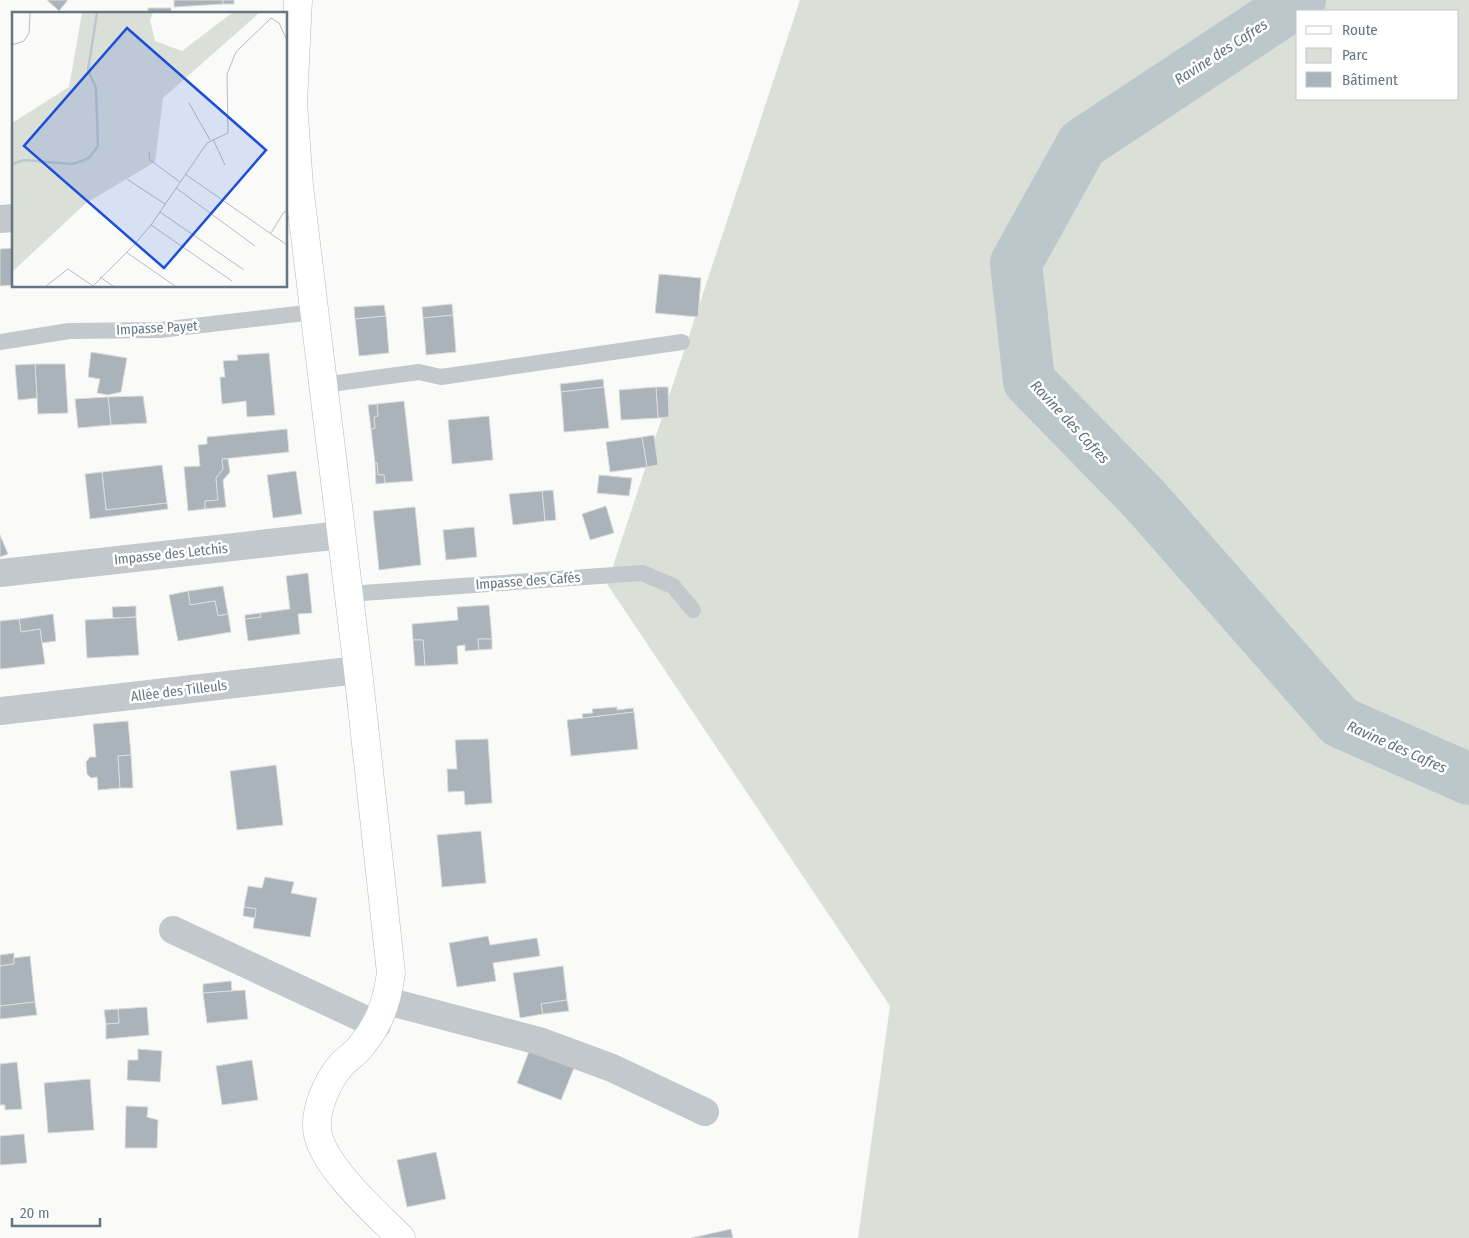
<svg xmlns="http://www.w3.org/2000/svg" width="1469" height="1238" viewBox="0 0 1469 1238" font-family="'Fira Sans Condensed',sans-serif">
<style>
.green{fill:#dadfd7;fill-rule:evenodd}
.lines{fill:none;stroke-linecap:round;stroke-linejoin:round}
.river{stroke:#bbc7cb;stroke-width:52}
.building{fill:#aab3b9;stroke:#dcdcda}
.secondary-casing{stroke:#b3babf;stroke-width:29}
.service{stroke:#c3c8cc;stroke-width:16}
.minor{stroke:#c3c8cc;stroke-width:28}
.secondary{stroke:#fff;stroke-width:28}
.labels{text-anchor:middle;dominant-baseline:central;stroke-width:5;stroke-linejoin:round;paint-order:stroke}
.street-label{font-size:14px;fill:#657683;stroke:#fff}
.water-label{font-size:15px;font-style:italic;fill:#60757c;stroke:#fff}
.inset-river{fill:none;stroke:#bbc7cb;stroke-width:2.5}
.inset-road{fill:none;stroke:#b5bdc2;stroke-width:1}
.view{fill:#1d4ed8;fill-opacity:0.15;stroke:#1d4ed8;stroke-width:2.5}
.inset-edge{fill:none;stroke:#657683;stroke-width:2.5}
</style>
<rect width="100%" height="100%" fill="#fafaf8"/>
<path class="green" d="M800,0H1469V1238H858L890,1006L607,584ZM1298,11H1458V99H1298Z"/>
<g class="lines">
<polyline class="river" points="1300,0 1082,144 1016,263 1029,381 1145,500 1340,722 1469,779"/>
</g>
<g class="building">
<polygon points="47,0 68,0 59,11"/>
<polygon points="174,0 223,0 223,4 174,7"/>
<rect x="223" y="0" width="11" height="4"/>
<rect x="148" y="8" width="23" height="6"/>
<polygon points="14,248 14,285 0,286 0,249"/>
<polygon points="659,274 701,278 698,317 655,313"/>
<polygon points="452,304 453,315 423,318 422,307"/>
<polygon points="384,305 386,316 355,319 354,307"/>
<polygon points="453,315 456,352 426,355 423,318"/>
<polygon points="386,316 389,353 359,356 355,319"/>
<polygon points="91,352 127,358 121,392 108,395 97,393 100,379 88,377"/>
<polygon points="269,353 275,415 247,417 246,401 222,404 220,377 225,377 223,361 238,360 237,355"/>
<polygon points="35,364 65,364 68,413 38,414"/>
<polygon points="35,364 37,398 18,400 15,365"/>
<polygon points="603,379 604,387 561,392 560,384"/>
<polygon points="604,387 609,428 564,432 561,392"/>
<polygon points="656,387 668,387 669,417 658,418"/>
<polygon points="656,387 658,418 621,420 619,390"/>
<polygon points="143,396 147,423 111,425 108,397"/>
<polygon points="108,397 111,425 78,428 75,399"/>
<polygon points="404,401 413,481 385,483 384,475 378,475 377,463 375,463 371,429 375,428 374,417 378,416 377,404"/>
<polygon points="377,404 378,416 374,417 375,428 371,429 368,405"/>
<polygon points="489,416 493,460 452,464 448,420"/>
<polygon points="287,429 289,452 222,459 223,469 216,478 218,500 205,501 205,509 188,511 184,467 200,466 198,445 207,444 207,437"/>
<polygon points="654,435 658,465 647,467 642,437"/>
<polygon points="642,437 647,467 610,472 606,442"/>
<polygon points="222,459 228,459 230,472 223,480 226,507 205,509 205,501 218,500 216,478 223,469"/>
<polygon points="375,463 377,463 378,475 384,475 385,483 376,484"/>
<polygon points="162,465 167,503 106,510 102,472"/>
<polygon points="296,471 302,514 273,518 267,475"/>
<polygon points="102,472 106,510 167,503 168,509 90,519 85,474"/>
<polygon points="599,475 632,478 629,496 597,493"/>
<polygon points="553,490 556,520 545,521 542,491"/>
<polygon points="542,491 545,521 513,525 509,494"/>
<polygon points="606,506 614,533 590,540 582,514"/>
<polygon points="415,507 421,565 379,570 373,511"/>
<polygon points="474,527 477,557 446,560 443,530"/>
<polygon points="0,535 8,554 0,557"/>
<polygon points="308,573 312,613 298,614 300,634 248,641 245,619 261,617 260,613 290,609 286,576"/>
<polygon points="223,586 228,614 218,616 215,601 190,605 188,591"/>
<polygon points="188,591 190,605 215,601 218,616 228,614 231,632 178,641 169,595"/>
<polygon points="489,605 492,639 478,639 479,650 465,651 465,645 457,646 458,664 425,666 423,640 413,640 412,624 458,620 457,607"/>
<polygon points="136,606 136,617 113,618 112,607"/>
<polygon points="260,613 261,617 245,619 245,615"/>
<polygon points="53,614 56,641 42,643 40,629 21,632 19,619"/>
<polygon points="136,617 139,655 87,658 85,620"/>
<polygon points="19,619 21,632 40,629 45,664 0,669 0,621"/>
<polygon points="478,639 492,639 492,649 479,650"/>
<polygon points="413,640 423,640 425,666 415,666"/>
<polygon points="617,707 617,710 633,708 634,712 583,718 582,714 593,713 592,709"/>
<polygon points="634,712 638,749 571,756 567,720"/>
<polygon points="128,721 131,755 118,756 120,788 98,790 97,777 91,778 87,774 86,762 90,757 96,757 93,724"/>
<polygon points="488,739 492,803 465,805 464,791 448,792 447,769 457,769 455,740"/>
<polygon points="131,755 133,788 120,788 118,756"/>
<polygon points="276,765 283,825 237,830 230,771"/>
<polygon points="481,831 486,883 442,887 437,835"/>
<polygon points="265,877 294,882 291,893 317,898 310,937 253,928 256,909 244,907 248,886 262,888"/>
<polygon points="244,907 256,909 255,918 243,916"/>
<polygon points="488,936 490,945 537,938 540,956 493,963 496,981 457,987 449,943"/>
<polygon points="14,953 14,964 0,966 0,955"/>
<polygon points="30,956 35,1002 0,1006 0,966 14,964 14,958"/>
<polygon points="563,966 567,1000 541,1004 543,1014 520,1018 513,973"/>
<polygon points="231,981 232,991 203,993 203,984"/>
<polygon points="245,990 248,1019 207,1023 203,993"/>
<polygon points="567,1000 569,1011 543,1014 541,1004"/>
<polygon points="35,1002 37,1015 0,1019 0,1006"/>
<polygon points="147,1007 149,1035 106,1039 106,1024 119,1023 118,1009"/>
<polygon points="118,1009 119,1023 106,1024 104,1010"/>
<polygon points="531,1046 576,1063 561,1100 517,1083"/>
<polygon points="138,1049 162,1051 160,1082 127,1080 128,1060 138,1060"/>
<polygon points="252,1060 258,1100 222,1105 216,1066"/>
<polygon points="17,1062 22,1109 5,1110 5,1105 0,1105 0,1064"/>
<polygon points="90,1079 94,1130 48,1133 44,1083"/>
<polygon points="126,1106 148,1107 147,1117 158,1120 157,1148 125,1148"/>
<polygon points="24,1134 27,1163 0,1165 0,1136"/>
<polygon points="436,1152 446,1199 407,1207 397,1160"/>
<polygon points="731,1229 733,1238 691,1238"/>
</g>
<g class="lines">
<g class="secondary-casing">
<path id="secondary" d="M298,0L293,102L299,186L358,670L391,973C387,1001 380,1024 361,1046C356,1053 348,1058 342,1064C327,1081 313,1112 318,1135C326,1169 376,1213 401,1238"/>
</g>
<g class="service">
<polyline points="0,342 69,331 160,330 314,312"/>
<polyline points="323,385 419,372 441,377 682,342"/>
<polyline points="349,594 642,573 673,586 693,610"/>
</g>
<g class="minor">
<polyline points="0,219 14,218"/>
<polyline points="0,573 341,535"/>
<polyline points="0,711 358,670"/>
<polyline points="173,930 377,1025"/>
<polyline points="387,1001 539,1041 612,1068 705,1112"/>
</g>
<use href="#secondary" class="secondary"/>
</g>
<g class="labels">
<g class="street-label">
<text transform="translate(157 328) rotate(-3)">Impasse Payet</text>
<text transform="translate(171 554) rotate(-6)">Impasse des Letchis</text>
<text transform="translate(528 581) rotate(-4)">Impasse des Cafés</text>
<text transform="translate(179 691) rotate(-7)">Allée des Tilleuls</text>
</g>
<g class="water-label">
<text transform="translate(1221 52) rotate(-33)">Ravine des Cafres</text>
<text transform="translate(1070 422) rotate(47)">Ravine des Cafres</text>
<text transform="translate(1397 747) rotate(24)">Ravine des Cafres</text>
</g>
</g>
<g transform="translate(12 12)">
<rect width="275" height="275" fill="#fafaf8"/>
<path d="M70,1H141L138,8L143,29L170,39L220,1H247L151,86L143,150L74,191L0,260V111L57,75Z" fill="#dadfd7"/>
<path class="inset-river" d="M0,152L12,148L61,152L77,146L86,134L84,76L76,58L85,1"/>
<path class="inset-road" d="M0,33L12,29L17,21L18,1M177,91L198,128M201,127L213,153M137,140L138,148L168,170M173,162L275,233M115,167L153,192M164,176L243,234M148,200L232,258M139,213L220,269M259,221L272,200H275M114,240L163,274M88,265L101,274M34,274L56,257L81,274L121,234L139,213L195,131L216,121L215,62L224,40L259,6L267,11L275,28"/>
<path class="view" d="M115,16L254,138L152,256L12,134Z"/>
<rect width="275" height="275" class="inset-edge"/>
</g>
<rect x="1296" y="10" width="162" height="90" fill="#ffffff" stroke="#c1c8cd"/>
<rect x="1306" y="26" width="25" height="8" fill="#ffffff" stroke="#c1c8cd"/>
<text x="1342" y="35" font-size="15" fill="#657683">Route</text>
<rect x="1306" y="48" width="25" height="15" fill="#dadfd7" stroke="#c1c8cd"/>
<text x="1342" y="60" font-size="15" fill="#657683">Parc</text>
<rect x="1306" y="72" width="25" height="15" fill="#aab3b9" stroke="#c1c8cd"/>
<text x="1342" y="85" font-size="15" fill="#657683">Bâtiment</text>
<path d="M12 1218v8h88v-8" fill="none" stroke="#657683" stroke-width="2.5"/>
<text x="20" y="1218" font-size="15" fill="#657683" stroke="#ffffff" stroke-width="4" paint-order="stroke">20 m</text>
</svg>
